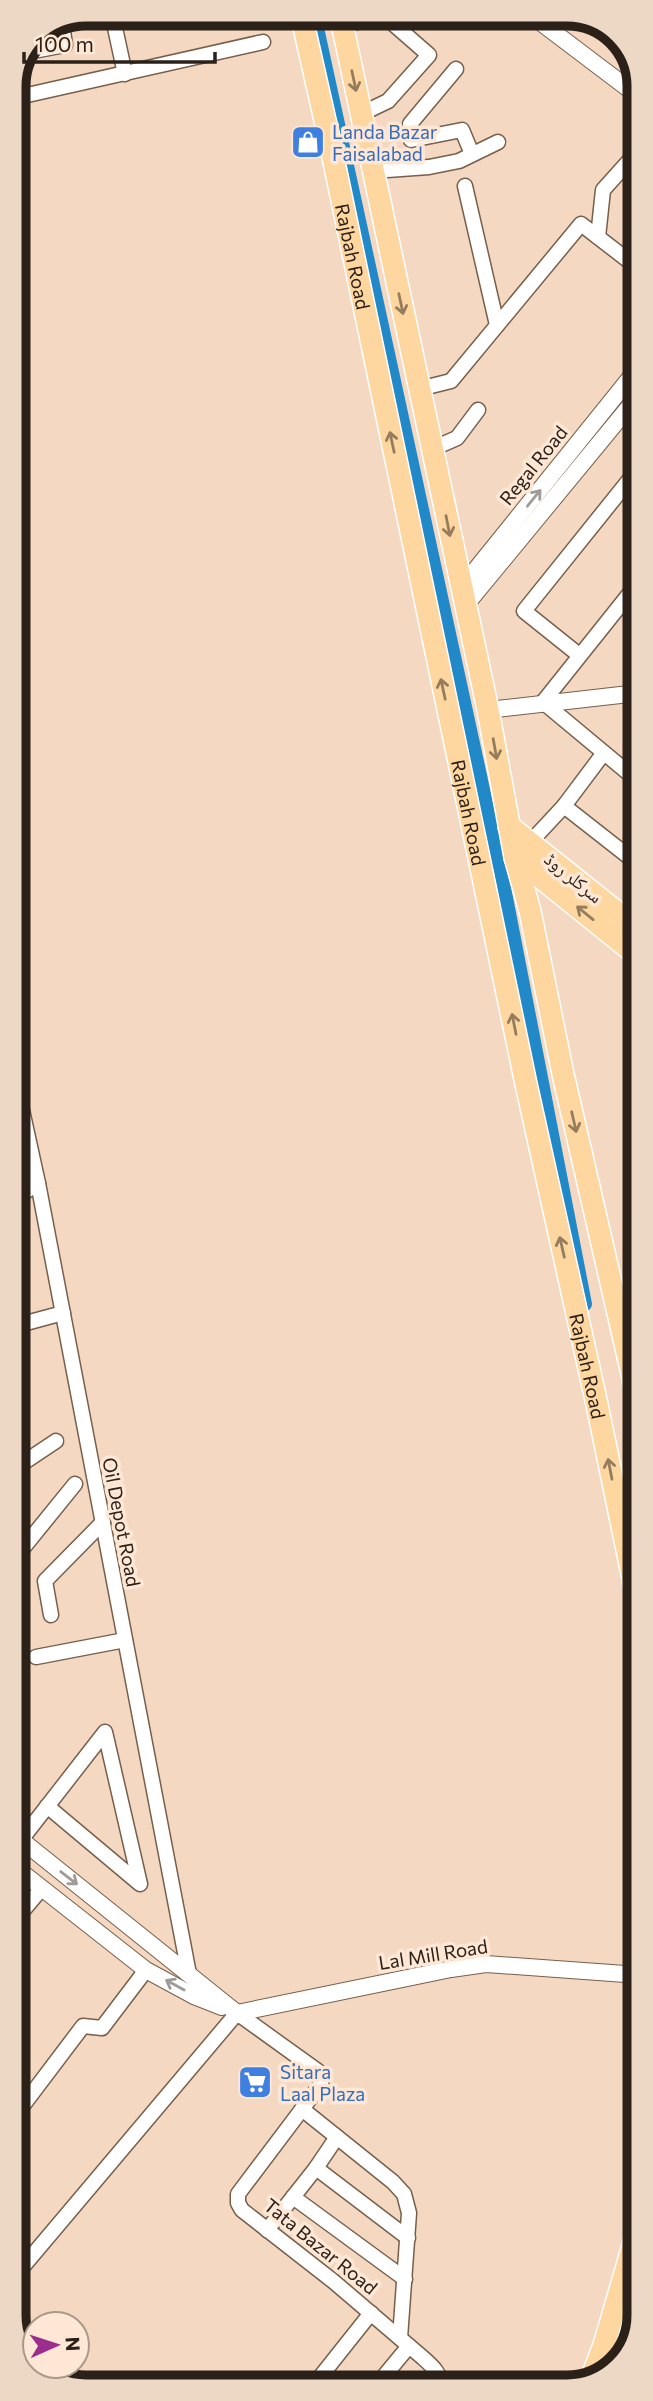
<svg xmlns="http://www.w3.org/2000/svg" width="653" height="2401" viewBox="0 0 653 2401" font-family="Commissioner,'Noto Naskh Arabic',sans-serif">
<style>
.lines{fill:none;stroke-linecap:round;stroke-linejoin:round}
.canal{stroke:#2189c7;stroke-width:14}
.minor-casing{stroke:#775f4b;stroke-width:17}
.tertiary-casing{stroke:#775f4b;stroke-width:18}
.secondary-casing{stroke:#775f4b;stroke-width:22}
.primary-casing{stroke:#fff;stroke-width:24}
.minor{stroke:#fff;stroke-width:14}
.tertiary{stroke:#fff;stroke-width:16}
.secondary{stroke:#ffeacf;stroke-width:19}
.primary{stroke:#fed6a0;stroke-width:21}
.oneway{stroke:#947c5c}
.oneway2{stroke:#a09b98}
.labels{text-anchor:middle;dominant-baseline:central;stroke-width:7;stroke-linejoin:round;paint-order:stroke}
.shop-label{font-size:19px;fill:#366cbe;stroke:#fee7d4;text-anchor:start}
.street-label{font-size:19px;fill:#2b2119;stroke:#fee7d4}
.rim{fill:none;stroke:#2b2119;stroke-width:9}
</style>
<rect width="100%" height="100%" fill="#f5d8c1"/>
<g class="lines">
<g class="canal">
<polyline points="314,14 501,872 585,1304"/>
<polyline points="608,2369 621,2334 639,2269"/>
</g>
<g class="minor-casing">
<g id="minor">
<polyline points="112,14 125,74"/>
<polyline points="342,26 357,22 371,14"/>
<polyline points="28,52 65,45 62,24"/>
<polyline points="456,69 410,124 411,140 462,130 472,154"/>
<polyline points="14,98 263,42"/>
<polyline points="361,114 388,101 429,55 382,14"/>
<polyline points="373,171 429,167 459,161 498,142"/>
<polyline points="465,186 497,325"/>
<polyline points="598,237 603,190 638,151"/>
<polyline points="419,389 451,381 581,224 638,268"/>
<polyline points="432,449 457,438 478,410"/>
<polyline points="638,583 543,702 638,781"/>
<polyline points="579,655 524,611 638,469"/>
<polyline points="564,806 638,864"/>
<polyline points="524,849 564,806 603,754"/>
<polyline points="15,1078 38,1183 189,1974"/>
<polyline points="15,1172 38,1183 15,1199"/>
<polyline points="15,1330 26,1323 63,1313"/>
<polyline points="15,1473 23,1463 56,1441"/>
<polyline points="15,1558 75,1484"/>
<polyline points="51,1615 45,1581 103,1522"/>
<polyline points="36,1657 125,1640"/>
<polyline points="21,1840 105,1732 140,1884 47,1806"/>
<polyline points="15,1920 42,1888"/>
<polyline points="302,2109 393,2182 404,2194 409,2213 400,2338"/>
<polyline points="15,2116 83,2026 102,2028 146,1970"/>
<polyline points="337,2137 316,2168 408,2238"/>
<polyline points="293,2197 405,2279"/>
<polyline points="267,2230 316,2168"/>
<path d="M15,2276L237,2013L319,2072L322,2077L321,2084L238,2194V2203L242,2210L333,2281L422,2357C431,2365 441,2373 441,2386"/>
<polyline points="313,2386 371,2313"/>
<polyline points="376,2386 409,2346"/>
</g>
</g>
<g class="tertiary-casing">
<g id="tertiary">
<polyline points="531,15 638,96"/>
<polyline points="460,589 638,368"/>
<polyline points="465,606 638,396"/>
<polyline points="488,710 638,693"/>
<polyline points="15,1835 237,2013"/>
<polyline points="15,1867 146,1970 194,1996 222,2007"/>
<polyline points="237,2013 451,1969 486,1964 639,1975"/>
</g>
</g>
<g class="secondary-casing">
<polyline id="secondary" points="604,2345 626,2353"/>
</g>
<g class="primary-casing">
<g id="primary">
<path id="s1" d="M301,14L329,138L526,1084L596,1400L639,1608"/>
<polyline points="340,14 488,710 515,857 530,911 563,1074 638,1400"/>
<polyline points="509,826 638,929"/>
<polyline points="515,857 638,956"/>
<polyline points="591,2379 604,2345 639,2225"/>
</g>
</g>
<use href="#minor" class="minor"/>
<use href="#tertiary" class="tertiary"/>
<use href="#secondary" class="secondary"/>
<use href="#primary" class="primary"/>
</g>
<defs><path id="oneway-shaft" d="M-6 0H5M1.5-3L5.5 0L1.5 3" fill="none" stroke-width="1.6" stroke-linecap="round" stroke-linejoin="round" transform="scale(1.75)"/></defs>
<g class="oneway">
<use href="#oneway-shaft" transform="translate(354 81) rotate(78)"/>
<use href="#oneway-shaft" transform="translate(401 304) rotate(78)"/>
<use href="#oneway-shaft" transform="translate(392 442) rotate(-102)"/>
<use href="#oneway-shaft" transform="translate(448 526) rotate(79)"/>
<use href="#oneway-shaft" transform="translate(443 689) rotate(-102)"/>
<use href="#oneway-shaft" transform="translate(495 749) rotate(80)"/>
<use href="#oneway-shaft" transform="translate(585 913) rotate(-141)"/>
<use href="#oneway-shaft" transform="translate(514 1024) rotate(-101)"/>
<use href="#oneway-shaft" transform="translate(574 1122) rotate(77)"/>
<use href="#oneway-shaft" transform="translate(562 1247) rotate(-103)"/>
<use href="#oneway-shaft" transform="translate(610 1469) rotate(-101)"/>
</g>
<g class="oneway2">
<use href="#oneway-shaft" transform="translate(534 498) rotate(-51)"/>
<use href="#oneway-shaft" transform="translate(69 1878) rotate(38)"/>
<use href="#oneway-shaft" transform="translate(175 1985) rotate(-151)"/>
</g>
<defs>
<g id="shop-square" transform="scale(1.75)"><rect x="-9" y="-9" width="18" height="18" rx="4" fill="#3f7fe0" stroke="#fee7d4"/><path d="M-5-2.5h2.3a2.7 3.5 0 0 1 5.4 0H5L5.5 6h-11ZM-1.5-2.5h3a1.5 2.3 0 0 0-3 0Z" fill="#fff"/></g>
<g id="supermarket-square" transform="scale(1.75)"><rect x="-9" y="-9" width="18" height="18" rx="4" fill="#3f7fe0" stroke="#fee7d4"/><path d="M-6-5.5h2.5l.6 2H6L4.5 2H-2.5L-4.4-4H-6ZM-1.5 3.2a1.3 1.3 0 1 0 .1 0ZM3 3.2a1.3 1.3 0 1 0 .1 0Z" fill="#fff"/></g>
</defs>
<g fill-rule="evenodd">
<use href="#shop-square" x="308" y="142"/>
<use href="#supermarket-square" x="255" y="2082"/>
</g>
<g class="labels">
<g class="shop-label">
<text x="332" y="131">Landa Bazar<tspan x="332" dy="22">Faisalabad</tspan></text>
<text x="280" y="2071">Sitara<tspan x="280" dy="22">Laal Plaza</tspan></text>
</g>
<g class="street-label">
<text stroke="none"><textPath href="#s1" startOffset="248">Rajbah Road</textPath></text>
<text transform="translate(533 465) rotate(-51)">Regal Road</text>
<text stroke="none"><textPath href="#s1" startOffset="816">Rajbah Road</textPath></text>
<text transform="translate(574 877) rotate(39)">سرکلر روڈ</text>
<text stroke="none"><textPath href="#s1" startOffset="1382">Rajbah Road</textPath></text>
<text transform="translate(122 1522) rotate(79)">Oil Depot Road</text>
<text transform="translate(433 1954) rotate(-9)">Lal Mill Road</text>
<text transform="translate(321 2246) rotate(39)">Tata Bazar Road</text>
</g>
</g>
<path d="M0 0H653V2401H0ZM86 26H567A60 60 0 0 1 627 86V2315A60 60 0 0 1 567 2375H86A60 60 0 0 1 26 2315V86A60 60 0 0 1 86 26Z" fill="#edd7c5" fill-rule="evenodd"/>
<path class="rim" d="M86 26H567A60 60 0 0 1 627 86V2315A60 60 0 0 1 567 2375H86A60 60 0 0 1 26 2315V86A60 60 0 0 1 86 26Z"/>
<g transform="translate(56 2345) rotate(87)"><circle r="33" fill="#fee7d4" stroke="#aa9889" stroke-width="2"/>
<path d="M0-5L12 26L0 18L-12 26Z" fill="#9b2d8c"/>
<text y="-10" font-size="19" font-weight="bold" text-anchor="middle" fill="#2b2119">N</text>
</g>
<path d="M24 52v10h191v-10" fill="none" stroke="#2b2119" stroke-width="3.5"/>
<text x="35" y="52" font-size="21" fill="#2b2119" stroke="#fee7d4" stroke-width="5" paint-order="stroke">100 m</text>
</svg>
